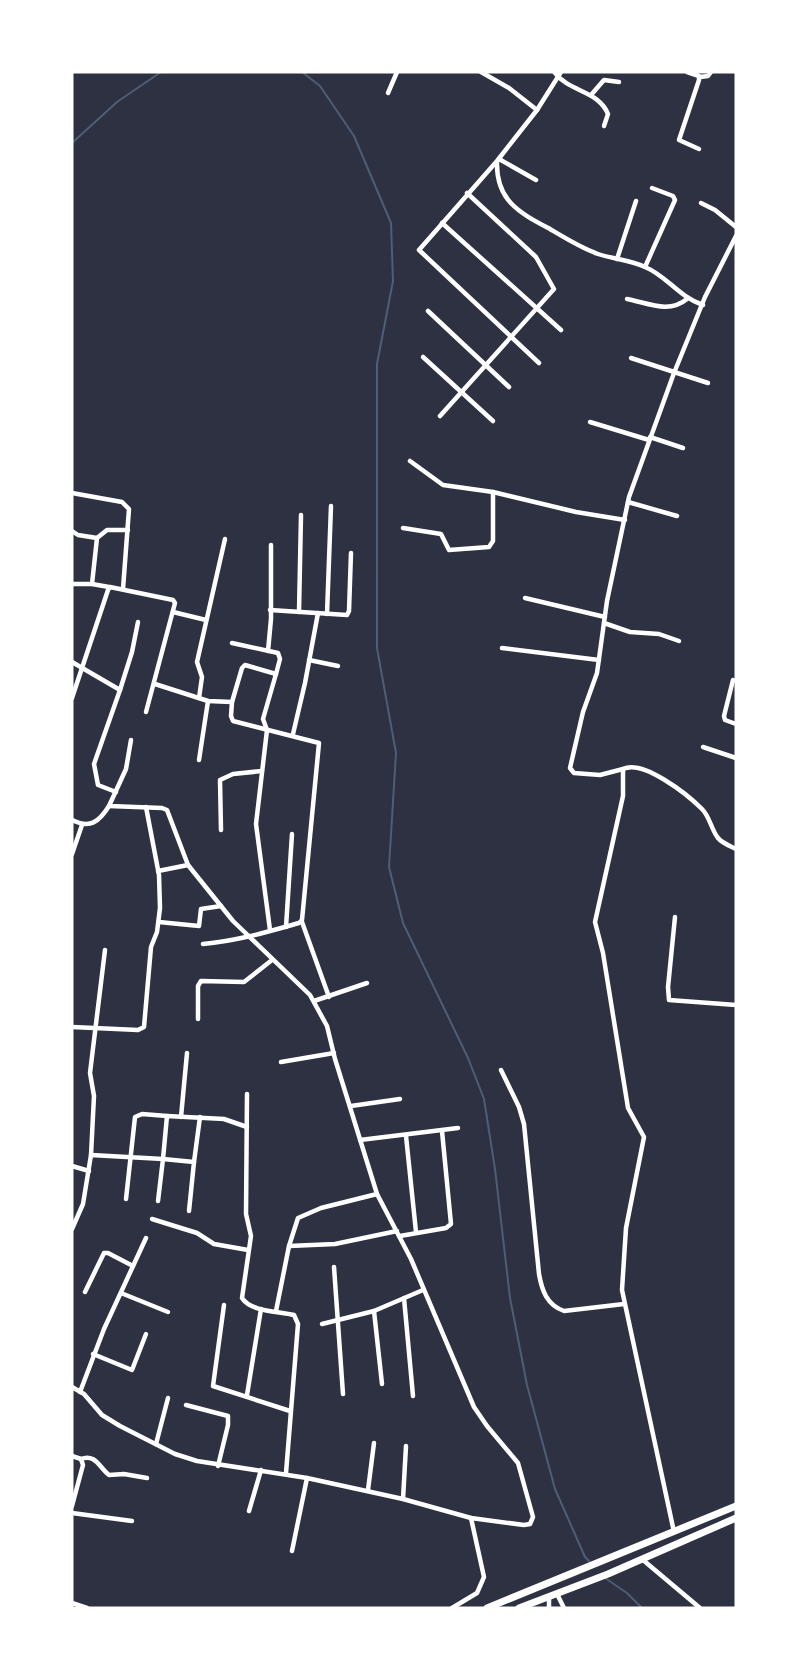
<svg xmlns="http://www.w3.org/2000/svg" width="808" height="1680" viewBox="0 0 808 1680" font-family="Jost,sans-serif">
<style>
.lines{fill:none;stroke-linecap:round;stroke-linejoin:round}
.stream{stroke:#4f5d75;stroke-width:2}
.minor{stroke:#fff;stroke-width:4.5}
.trunk{stroke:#fff;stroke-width:7}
</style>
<rect width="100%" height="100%" fill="#2d3142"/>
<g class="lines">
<g class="stream">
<polyline points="302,72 320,86 354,136 391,223 393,281 377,364 377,648 396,753 389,867 403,923 468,1058 484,1099 495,1169 510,1298 527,1385 555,1489 585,1557 589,1561"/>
<polyline points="72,143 117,102 161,72"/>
<polyline points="605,1578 627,1593 642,1608"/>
</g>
<g class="minor">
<polyline points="481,72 509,88 537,110 561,72"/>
<path d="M554,72C570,93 598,90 608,114L604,126"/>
<polyline points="687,72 699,76 699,80 679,140 699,149"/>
<polyline points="700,77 708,76 711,72"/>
<polyline points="388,93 397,72"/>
<polyline points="591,95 604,80 619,82"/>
<polyline points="537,110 497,161 419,250 539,363"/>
<polyline points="499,159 536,180"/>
<path d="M497,162C496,201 520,213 550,229C565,238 581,248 598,254C613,259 630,260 645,267C667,276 679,297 703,305"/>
<polyline points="701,203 715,210 736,227"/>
<polyline points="442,223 561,330"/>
<polyline points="617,259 636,201"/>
<polyline points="645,267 675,200 673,196 652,188"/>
<path d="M627,299C648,303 669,314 687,299"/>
<polyline points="428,311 509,387"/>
<polyline points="423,357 493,421"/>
<polyline points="631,358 708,383"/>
<polyline points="440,416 554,289 536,257 467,193"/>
<polyline points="590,422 649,440"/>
<polyline points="650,437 683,448"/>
<polyline points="410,461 443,485 493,492 576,512 625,520"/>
<polyline points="72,493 122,502 129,509 123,589"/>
<polyline points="628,502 677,516"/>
<polyline points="403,528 441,534 449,550 489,547 493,541 493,492"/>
<polyline points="72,531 78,535 97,538"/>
<polyline points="72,584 92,584 109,587"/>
<polyline points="92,584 97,538 107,530 128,530"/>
<polyline points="525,598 605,617"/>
<polyline points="270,610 347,615 349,611 351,553"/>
<polyline points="173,612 206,620"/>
<polyline points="299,612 301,515"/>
<polyline points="327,614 331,506"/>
<polyline points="604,623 630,632 659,634 679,641"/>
<polyline points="232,643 278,653 280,659 276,674"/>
<polyline points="502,648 599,660"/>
<polyline points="268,651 271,619 271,545"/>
<polyline points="309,660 338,666"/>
<polyline points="72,662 120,690 94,764 98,785 116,792"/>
<polyline points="733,680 724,716 725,720 736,724"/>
<polyline points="155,684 208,701 232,702 242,668 245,665 276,674 263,719 267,730 256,824 270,930"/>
<polyline points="120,690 132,652 138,622"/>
<polyline points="72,698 108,590 110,587 173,600 175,603 146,712"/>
<polyline points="199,698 202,677 197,662 225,539"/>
<polyline points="293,734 305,683 318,613"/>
<polyline points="703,747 736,758"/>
<polyline points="199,760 208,701"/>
<polyline points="623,769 600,775 574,773 570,768 583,712 597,673 607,601 629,497 674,373 705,297 736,236"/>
<path d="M72,820C90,829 99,822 109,806"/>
<polyline points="221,830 220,780 233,774 262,771"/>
<polyline points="72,854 82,825"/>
<polyline points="158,871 188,865"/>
<polyline points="675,917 668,987 669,1000 736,1005"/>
<polyline points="159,922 199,926 201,909 221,906"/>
<polyline points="302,922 329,997"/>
<polyline points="286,927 292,834"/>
<path d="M203,944C237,941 267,932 299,923L302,920L319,743L233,721L231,716L232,702"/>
<polyline points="314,1001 367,983"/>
<polyline points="198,1019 198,986 201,981 244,982 272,960"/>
<polyline points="72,1027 138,1030 144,1027 151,947 157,932 160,908 159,875 146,807"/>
<polyline points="281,1062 334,1053"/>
<path d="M501,1070L519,1107L524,1124L539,1274C542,1291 547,1305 564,1311L624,1304"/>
<path d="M247,1094L246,1214L251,1236L242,1298C251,1312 278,1311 294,1315L298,1324L286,1473"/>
<polyline points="351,1106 400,1099"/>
<polyline points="181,1117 187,1053"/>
<polyline points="406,1136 416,1232"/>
<polyline points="360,1140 458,1128"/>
<polyline points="91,1155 94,1096 90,1073 105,950"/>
<polyline points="194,1162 200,1117"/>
<polyline points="72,1166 89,1171"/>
<polyline points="126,1199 135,1117 142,1114 167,1116"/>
<polyline points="189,1211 194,1162 163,1159 167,1116 224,1119 247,1127"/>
<polyline points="152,1219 197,1233 214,1244 248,1250"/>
<polyline points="72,1229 83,1204 91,1155 163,1159 158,1201"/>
<polyline points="400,1236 446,1228 451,1224 442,1131"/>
<polyline points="289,1246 335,1244 397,1231"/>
<polyline points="334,1267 343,1394"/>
<polyline points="85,1292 104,1253 108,1253 133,1266"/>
<polyline points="121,1293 168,1312"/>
<polyline points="404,1298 413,1396"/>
<polyline points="224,1305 213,1386 290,1411"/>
<polyline points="276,1311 289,1246 298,1218 321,1208 377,1194"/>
<polyline points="374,1311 382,1384"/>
<polyline points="322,1324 374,1311 423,1290"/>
<polyline points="93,1354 132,1370 146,1334"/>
<polyline points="72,1387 84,1394 102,1415 120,1426 175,1454 197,1461 307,1478 403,1499 471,1518 524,1525 530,1524 533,1517 518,1463 487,1426 474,1407 411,1259 377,1194 335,1059 327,1026 310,995 233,921 188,865 167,810 162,808 109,806 126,769 131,740"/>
<polyline points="80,1392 104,1329 146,1238"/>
<polyline points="247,1395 261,1309"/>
<polyline points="186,1405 228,1416 228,1425 218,1466"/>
<polyline points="156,1444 168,1398"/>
<polyline points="72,1456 81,1459 83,1465 72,1506"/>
<path d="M81,1459C95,1453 100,1468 109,1475L124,1474L147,1478"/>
<polyline points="368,1490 374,1443"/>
<polyline points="403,1499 406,1446"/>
<polyline points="249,1511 261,1470"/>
<polyline points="72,1513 132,1521"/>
<path d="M674,1532L622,1290L626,1228L644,1137L628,1108L603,953L595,922L623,796V769C643,759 688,795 702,809C710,817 711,829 718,838C722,843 730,846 736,849"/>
<polyline points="292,1551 307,1478"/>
<polyline points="643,1560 700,1608"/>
<polyline points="557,1594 564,1608"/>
<polyline points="549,1598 549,1608"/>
<polyline points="72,1603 87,1608"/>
<polyline points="452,1608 477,1593 484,1577 471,1518"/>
</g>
<g class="trunk">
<polyline points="487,1608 736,1506"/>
<polyline points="519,1608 608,1574 736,1518"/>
</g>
</g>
<rect width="808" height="1680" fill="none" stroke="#ffffff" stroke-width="147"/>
</svg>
